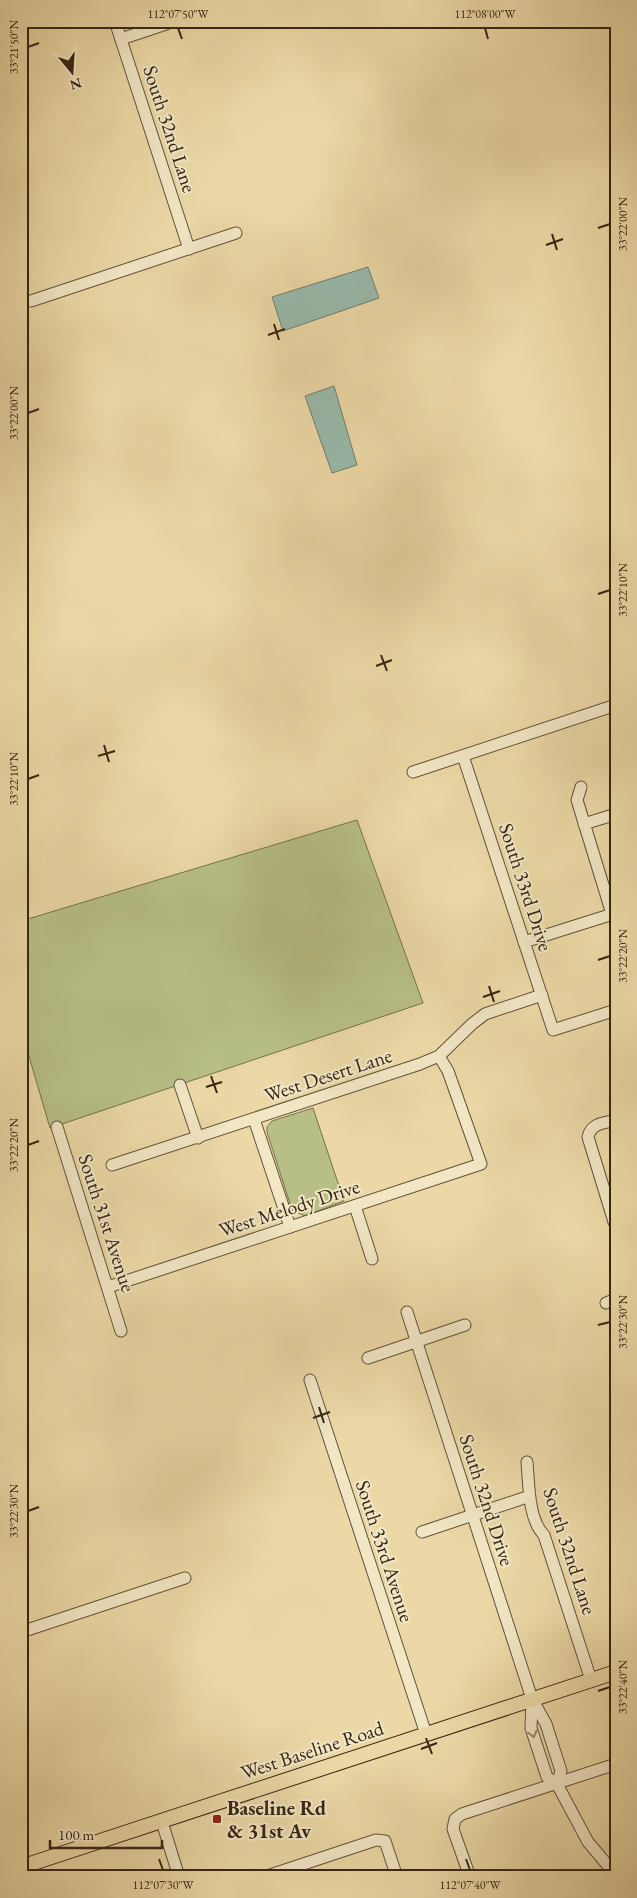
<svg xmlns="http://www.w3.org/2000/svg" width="637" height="1898" viewBox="0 0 637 1898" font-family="'EB Garamond',serif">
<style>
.green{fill:#b7bf87;stroke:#76724e}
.water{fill:#98b9ab;stroke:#707e6f}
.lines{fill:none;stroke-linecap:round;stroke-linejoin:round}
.minor-casing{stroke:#625239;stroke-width:13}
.major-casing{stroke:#352515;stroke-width:16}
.minor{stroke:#f2e6c5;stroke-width:11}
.major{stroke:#ebd8a6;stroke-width:14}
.oneway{stroke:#94866d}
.ticks{fill:none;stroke:#352515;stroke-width:2}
.poi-dot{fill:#8f2418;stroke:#f2e6c5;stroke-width:2}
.labels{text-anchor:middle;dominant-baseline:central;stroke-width:4;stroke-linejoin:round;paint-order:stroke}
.street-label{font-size:20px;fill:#352515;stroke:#f2e6c5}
.poi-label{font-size:20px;font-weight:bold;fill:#352515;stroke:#f2e6c5;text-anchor:start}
.neatline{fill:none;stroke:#352515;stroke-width:2}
.ticks-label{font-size:12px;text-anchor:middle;fill:#352515}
</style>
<rect width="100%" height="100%" fill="#ebd8a6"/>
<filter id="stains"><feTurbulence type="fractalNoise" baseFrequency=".004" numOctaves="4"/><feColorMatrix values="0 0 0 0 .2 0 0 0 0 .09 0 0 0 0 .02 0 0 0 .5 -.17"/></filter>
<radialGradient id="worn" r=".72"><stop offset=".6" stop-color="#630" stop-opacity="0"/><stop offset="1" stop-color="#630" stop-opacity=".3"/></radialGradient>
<g class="green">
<polygon points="357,820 423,1003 50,1128 21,1029 21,921"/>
<polygon points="313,1108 344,1201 305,1216 292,1210 267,1132 267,1127 272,1121"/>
</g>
<g class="water">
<polygon points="368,267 379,298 283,331 272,297"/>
<polygon points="334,386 357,465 332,473 305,396"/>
</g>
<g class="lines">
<g class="minor-casing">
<g id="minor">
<polyline points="115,21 189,249"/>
<polyline points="121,39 166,24"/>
<polyline points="31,301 236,233"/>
<polyline points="463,756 553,1030 616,1010"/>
<polyline points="413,772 616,705"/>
<polyline points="581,787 577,800 612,914"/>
<polyline points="584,824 616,814"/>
<polyline points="524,942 616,913"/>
<polyline points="180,1085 198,1138"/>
<polyline points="254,1119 290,1227"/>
<polyline points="57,1127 121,1331"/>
<polyline points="112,1165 420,1064 439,1056 472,1024 485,1014 542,995"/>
<polyline points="355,1206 372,1259"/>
<path d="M614,1222L588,1137C591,1123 604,1123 616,1120"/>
<polyline points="108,1287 481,1164 448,1071 439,1056"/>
<polyline points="606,1303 616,1299"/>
<polyline points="407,1312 532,1699 546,1724 561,1771 557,1784"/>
<polyline points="368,1358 465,1325"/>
<polyline points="310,1380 426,1734"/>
<path d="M527,1462C529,1483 528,1519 544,1535L591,1680"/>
<polyline points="422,1532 524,1498"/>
<polyline points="21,1632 185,1578"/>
<polyline points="532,1701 531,1728 547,1777 557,1784 588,1842 616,1875"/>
<polyline points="162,1822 179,1877"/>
<polyline points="264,1877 376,1840 385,1841 397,1877"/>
<polyline points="470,1877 453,1829 455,1819 462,1814 616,1764"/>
</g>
</g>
<g class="major-casing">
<polyline id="major" points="21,1867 616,1672"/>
</g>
<use href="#minor" class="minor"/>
<use href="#major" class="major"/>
</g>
<defs><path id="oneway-chevron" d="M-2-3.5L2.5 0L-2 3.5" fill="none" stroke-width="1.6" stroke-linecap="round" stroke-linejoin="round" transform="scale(1.25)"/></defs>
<use class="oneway" href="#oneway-chevron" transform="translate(533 1734) rotate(75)"/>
<path class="ticks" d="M178,28L182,39M485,28L488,39M28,47L39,43M598,228L610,224M552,234L557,250M546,245L563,239M274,324L279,340M268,335L285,329M28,413L39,409M598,594L610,590M381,655L387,671M376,666L392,660M104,745L109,762M98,756L115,751M28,779L39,775M598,960L610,956M489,986L494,1002M483,997L500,991M211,1076L217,1093M206,1087L222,1082M28,1145L39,1141M598,1325L610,1322M319,1407L324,1423M313,1418L330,1412M28,1511L39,1507M598,1691L610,1687M426,1738L432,1754M421,1749L437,1743M159,1859L163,1870M466,1859L470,1870"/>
<rect class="poi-dot" x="212" y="1814" width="10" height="10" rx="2.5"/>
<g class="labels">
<g class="street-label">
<text transform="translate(170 129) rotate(72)">South 32nd Lane</text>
<text transform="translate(526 887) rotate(72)">South 33rd Drive</text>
<text transform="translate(328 1075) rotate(-18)">West Desert Lane</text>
<text transform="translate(289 1208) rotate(-18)">West Melody Drive</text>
<text transform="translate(107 1223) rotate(72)">South 31st Avenue</text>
<text transform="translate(487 1500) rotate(72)">South 32nd Drive</text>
<text transform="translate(385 1551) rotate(72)">South 33rd Avenue</text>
<text transform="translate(570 1551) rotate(72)">South 32nd Lane</text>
<text transform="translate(312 1750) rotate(-18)">West Baseline Road</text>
</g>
<g class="poi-label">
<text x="227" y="1808">Baseline Rd<tspan x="227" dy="23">&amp; 31st Av</tspan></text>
</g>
</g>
<rect width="637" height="1898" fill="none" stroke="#ebd8a6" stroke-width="55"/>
<g transform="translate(72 72) rotate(162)" stroke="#f2e6c5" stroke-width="4" paint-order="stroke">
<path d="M0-4L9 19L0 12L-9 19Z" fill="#352515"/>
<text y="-8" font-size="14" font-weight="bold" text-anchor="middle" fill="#352515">N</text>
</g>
<path d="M50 1840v8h112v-8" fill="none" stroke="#352515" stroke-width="2.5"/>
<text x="58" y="1840" font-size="15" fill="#352515" stroke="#f2e6c5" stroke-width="4" paint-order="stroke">100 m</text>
<rect x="28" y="28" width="582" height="1842" class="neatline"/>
<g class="ticks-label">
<text x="178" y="18">112°07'50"W</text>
<text x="485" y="18">112°08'00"W</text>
<text transform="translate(14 47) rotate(-90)" y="4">33°21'50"N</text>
<text transform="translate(623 224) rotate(-90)" y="4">33°22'00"N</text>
<text transform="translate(14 413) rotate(-90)" y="4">33°22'00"N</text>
<text transform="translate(623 590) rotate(-90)" y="4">33°22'10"N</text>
<text transform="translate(14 779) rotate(-90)" y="4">33°22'10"N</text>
<text transform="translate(623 956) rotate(-90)" y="4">33°22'20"N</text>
<text transform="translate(14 1145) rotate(-90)" y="4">33°22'20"N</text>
<text transform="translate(623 1322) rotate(-90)" y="4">33°22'30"N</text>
<text transform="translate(14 1511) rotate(-90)" y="4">33°22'30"N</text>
<text transform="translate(623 1687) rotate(-90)" y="4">33°22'40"N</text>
<text x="163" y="1889">112°07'30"W</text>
<text x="470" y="1889">112°07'40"W</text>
</g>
<rect width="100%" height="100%" filter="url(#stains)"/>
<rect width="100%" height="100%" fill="url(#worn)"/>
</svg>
